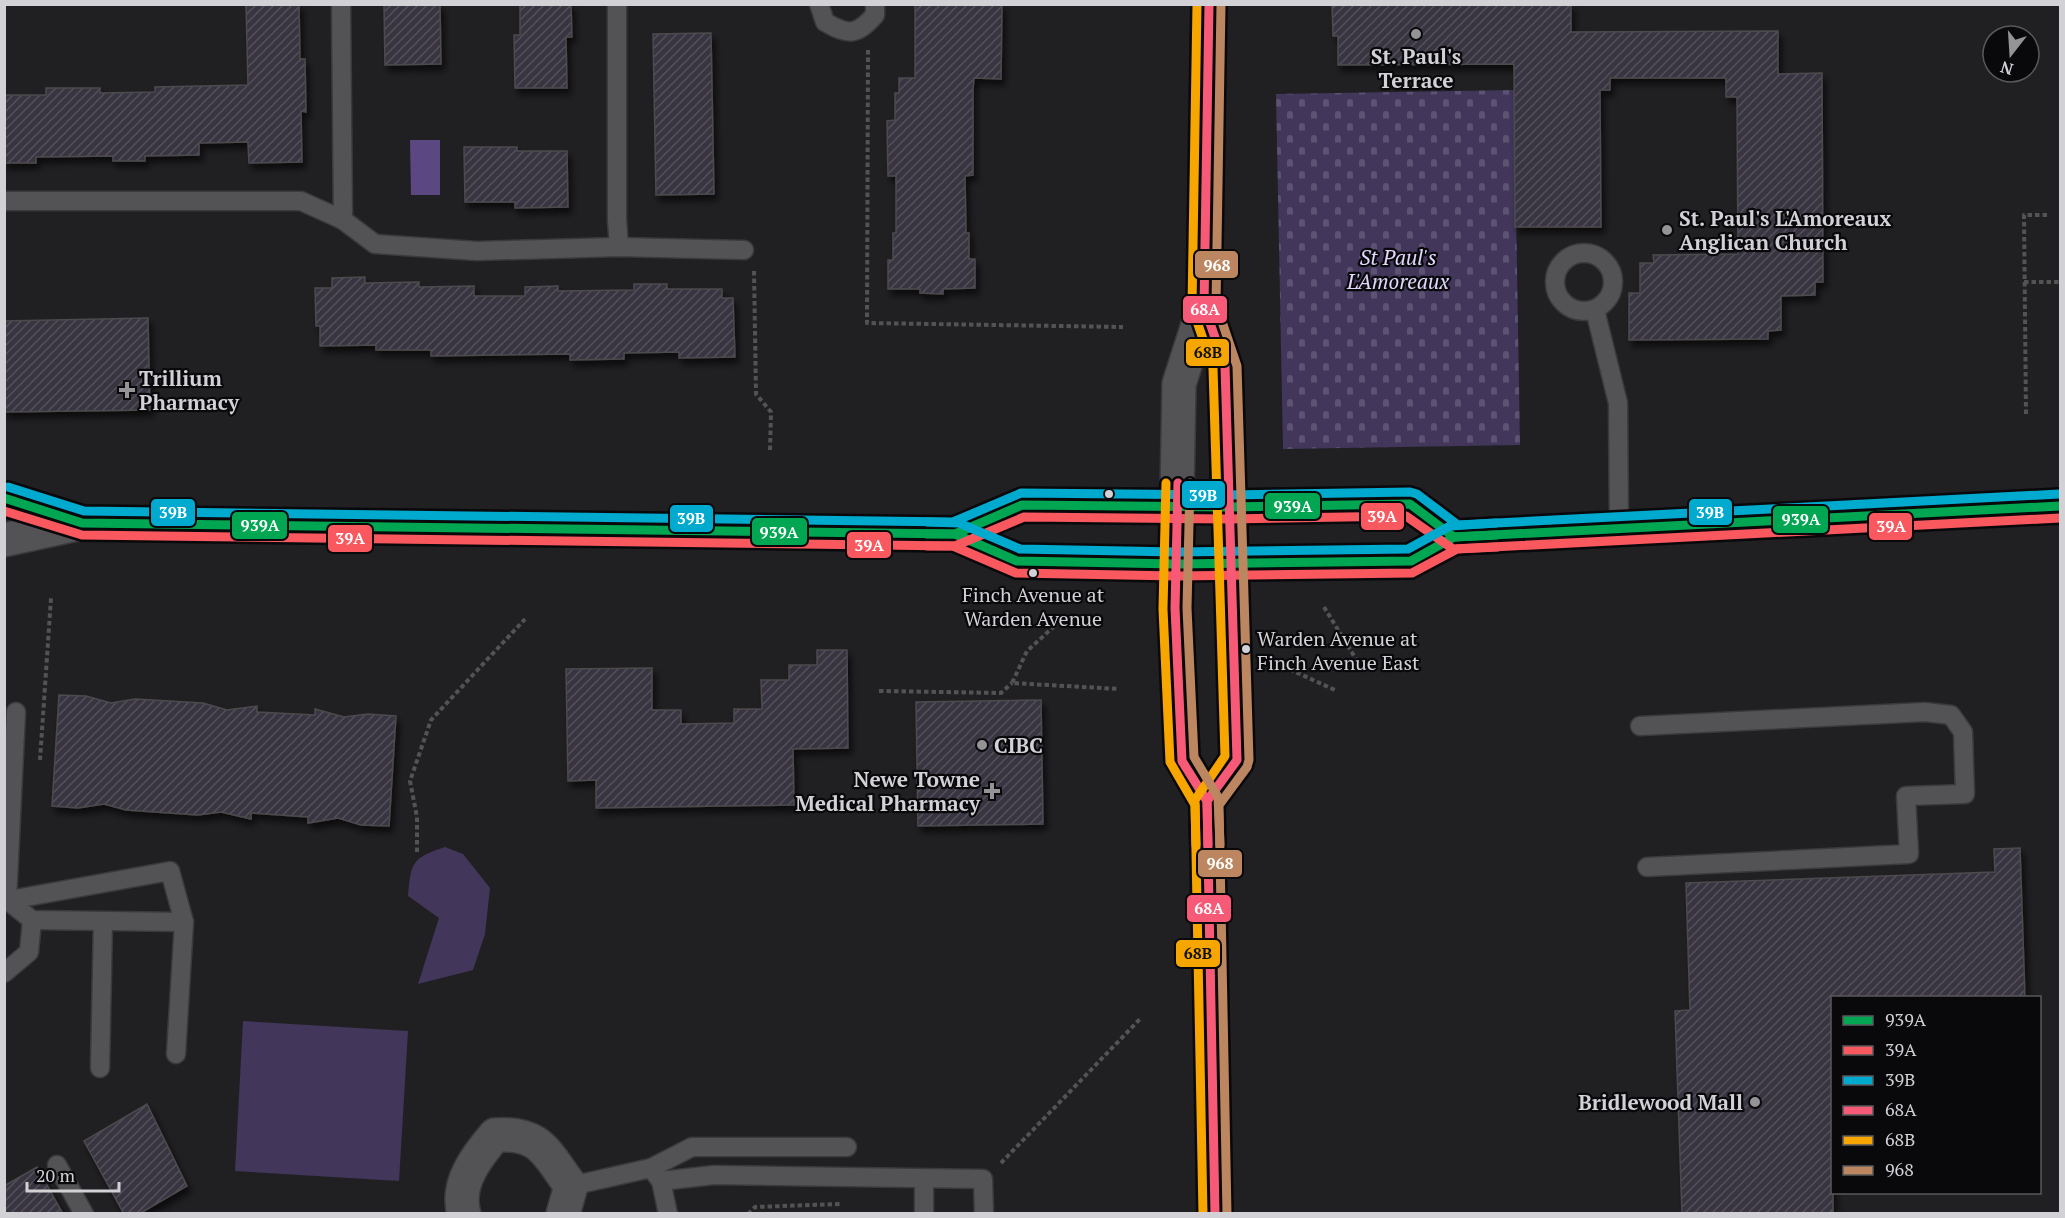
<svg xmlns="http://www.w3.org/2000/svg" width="2065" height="1218" viewBox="0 0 2065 1218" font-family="'PT Serif',serif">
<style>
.cemetery{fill:url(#cemetery-stones)}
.park{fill:#42365a}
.water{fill:#5b4781}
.building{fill:url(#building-hatch);stroke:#4c4b4e;stroke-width:1.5;filter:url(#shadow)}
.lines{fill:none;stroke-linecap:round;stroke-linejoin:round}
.service-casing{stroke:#3a393b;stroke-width:21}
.minor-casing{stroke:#3a393b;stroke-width:36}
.secondary-casing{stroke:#3a393b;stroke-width:36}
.path{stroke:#535354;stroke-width:4;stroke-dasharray:4.5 3;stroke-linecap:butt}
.service{stroke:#535255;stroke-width:18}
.minor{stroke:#535255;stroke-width:33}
.secondary{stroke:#535255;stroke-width:33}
.bus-1-casing{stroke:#09080b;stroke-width:14}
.bus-2-casing{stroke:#09080b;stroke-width:14}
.bus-3-casing{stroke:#09080b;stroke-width:14}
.bus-4-casing{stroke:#09080b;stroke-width:14}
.bus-5-casing{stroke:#09080b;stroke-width:14}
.bus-6-casing{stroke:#09080b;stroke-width:14}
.bus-1{stroke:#00a651;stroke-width:9}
.bus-2{stroke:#f8585e;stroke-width:9}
.bus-3{stroke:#00a9ce;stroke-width:9}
.bus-4{stroke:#f75a77;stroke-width:9}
.bus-5{stroke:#f7a600;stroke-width:9}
.bus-6{stroke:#bb8660;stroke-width:9}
.poi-dot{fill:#949396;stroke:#09080b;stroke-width:2}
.bus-dot{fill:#d2d1d5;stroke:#09080b;stroke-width:2}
.labels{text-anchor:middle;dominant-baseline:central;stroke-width:4.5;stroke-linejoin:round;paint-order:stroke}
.bus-label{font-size:20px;fill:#d2d1d5;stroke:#09080b}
.poi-label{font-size:21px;font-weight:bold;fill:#d2d1d5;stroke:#09080b;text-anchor:start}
.park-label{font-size:21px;font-style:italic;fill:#e1d6fc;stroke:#09080b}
.line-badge{stroke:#09080b;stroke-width:2}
.badge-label{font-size:16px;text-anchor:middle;font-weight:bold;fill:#fff}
.pale-badge-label{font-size:16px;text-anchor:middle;font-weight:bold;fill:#111}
</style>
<defs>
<pattern id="cemetery-stones" width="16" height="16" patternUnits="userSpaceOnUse" patternTransform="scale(1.5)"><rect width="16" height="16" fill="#42365a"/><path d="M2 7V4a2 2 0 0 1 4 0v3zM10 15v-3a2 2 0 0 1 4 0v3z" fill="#5c5271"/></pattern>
<pattern id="building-hatch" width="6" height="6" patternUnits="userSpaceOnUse" patternTransform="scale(1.5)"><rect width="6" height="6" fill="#383441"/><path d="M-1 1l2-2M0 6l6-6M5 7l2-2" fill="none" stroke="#54505c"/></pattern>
<filter id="shadow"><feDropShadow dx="3.5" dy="6" stdDeviation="3" flood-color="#0009"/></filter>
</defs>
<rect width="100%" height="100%" fill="#201f22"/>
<polygon class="cemetery" points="1514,90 1520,445 1283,449 1276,94"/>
<g class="park">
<path d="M445,847L463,854L490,888L485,934L473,970L418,984L439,918L408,896C411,862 412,858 445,847Z"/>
<polygon points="243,1021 408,1031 399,1181 235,1171"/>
</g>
<polygon class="water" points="410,140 440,140 440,195 411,195"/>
<g class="building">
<polygon points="246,4 299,4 300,59 305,59 306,112 301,111 302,162 249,163 248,142 199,143 199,155 145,156 145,161 113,161 113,156 36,157 36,163 4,163 4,95 46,95 46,88 100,88 100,93 155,92 155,87 248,85"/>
<polygon points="384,4 440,4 441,64 385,65"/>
<polygon points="520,4 571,4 572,37 566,37 567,88 515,88 514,35 520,35"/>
<polygon points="915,4 1002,4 1001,79 974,78 973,89 973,175 965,176 966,233 969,233 969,259 975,259 975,288 943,289 943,294 920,293 920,289 888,289 888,260 893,260 893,233 896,233 896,176 888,176 887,121 895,120 895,93 899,93 899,78 915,78"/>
<polygon points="1332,4 1571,4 1571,32 1778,31 1778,74 1822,73 1823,282 1815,282 1815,295 1781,296 1781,330 1768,331 1768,339 1629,340 1629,293 1640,293 1640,263 1654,263 1653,255 1738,254 1737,97 1726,97 1726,78 1610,78 1610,90 1600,90 1601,227 1515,227 1514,64 1338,65 1338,36 1333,36"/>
<polygon points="711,33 714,194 656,195 653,34"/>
<polygon points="464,147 517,147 517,151 567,151 568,207 515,208 515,202 465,202"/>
<polygon points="365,277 365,283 419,282 419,287 474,286 474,296 525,296 525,287 558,286 558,291 634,290 634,284 667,284 667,289 722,289 722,298 733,298 735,357 679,358 679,352 624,353 624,359 570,360 570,354 431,356 431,350 376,350 376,345 320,346 320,326 316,326 315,288 332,288 332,278"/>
<polygon points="148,318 150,410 4,412 4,321"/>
<polygon points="817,650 847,650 848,748 793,749 794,805 596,808 596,780 568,781 566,669 652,668 652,710 681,710 681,724 734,723 734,709 762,709 761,680 789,680 789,665 817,665"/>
<polygon points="59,695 86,696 111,703 135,699 203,703 227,710 257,706 257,712 315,715 315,709 344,717 368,714 396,716 389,826 361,825 338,818 308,823 308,817 251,813 251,819 221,812 198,815 126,810 104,804 78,808 52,806"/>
<polygon points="1041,700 1043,824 918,826 916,702"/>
<polygon points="2020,848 2025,998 1833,998 1833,1214 1682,1214 1675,1011 1690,1010 1686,883 1995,872 1994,849"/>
<polygon points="147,1104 187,1186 139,1214 124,1214 84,1141"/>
<polygon points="37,1167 63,1214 4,1214 4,1186"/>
</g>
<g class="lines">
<g class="service-casing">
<g id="service">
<polyline points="341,4 343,220"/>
<polyline points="617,4 617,220 619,247"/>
<path d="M819,4L825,22C849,36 857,35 875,15V4"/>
<polyline points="4,201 301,201 343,220 375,244 477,251 619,247 744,250"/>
<circle cx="1584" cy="282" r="29"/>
<polyline points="1595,310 1618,403 1619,528"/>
<polyline points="16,712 7,900 32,920 184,922"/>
<polyline points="1640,726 1925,712 1951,715 1963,732 1965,794 1906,796 1909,854 1647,867"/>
<polyline points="4,901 170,871 184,922 176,1054"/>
<polyline points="4,973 29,952 32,920"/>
<polyline points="100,1068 103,921"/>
<polyline points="57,1165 84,1214"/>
<polyline points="651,1168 692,1147 847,1147"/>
<polyline points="661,1181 668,1214"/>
<polyline points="571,1186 651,1168 661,1181 714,1175 983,1179 984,1214"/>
<polyline points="924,1214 924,1179"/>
</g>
</g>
<g class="minor-casing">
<path id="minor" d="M464,1214C455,1184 477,1156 495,1135C541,1132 546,1153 571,1186L563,1214"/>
</g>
<g class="secondary-casing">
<g id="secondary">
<polyline points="1209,4 1204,306 1179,384 1175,608 1182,761 1207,801 1215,1214"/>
<polyline points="1204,306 1225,366 1237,760 1207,801"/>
<polyline points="4,498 80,523"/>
<polyline points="955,534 1022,505 1228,507 1410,504 1454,537"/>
<polyline points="4,540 82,523 955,534 1017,561 1125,564 1411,561 1454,537 2060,506"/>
</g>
</g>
<g class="path">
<polyline points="868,50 867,323 1123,327"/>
<polyline points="754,271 756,394 771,412 770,450"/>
<polyline points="2024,282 2060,282"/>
<polyline points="2026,414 2024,215 2050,215"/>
<polyline points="1324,607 1359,664"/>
<polyline points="1060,621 1027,651 1012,683 1119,689"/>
<polyline points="1276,663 1337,691"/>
<polyline points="879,691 1001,693 1012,683"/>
<polyline points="40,760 51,598"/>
<polyline points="417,852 417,817 410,781 431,720 525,619"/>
<polyline points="1001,1163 1140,1019"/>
<polyline points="748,1214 755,1207 840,1204"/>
</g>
<use href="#service" class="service"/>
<use href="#minor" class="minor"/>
<use href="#secondary" class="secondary"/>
<g class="bus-1-casing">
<g id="bus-1">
<polyline points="4,498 82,523 955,534 1022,505 1228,507 1410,504 1454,537 2060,506"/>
<polyline points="927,534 955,534 1017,561 1177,564 1411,561 1454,537 1497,535"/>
</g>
</g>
<g class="bus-2-casing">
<g id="bus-2">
<polyline points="4,511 82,535 955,546 1024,517 1228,519 1406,516 1453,549 2060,518"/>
<polyline points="927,546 953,546 1016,573 1177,576 1412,573 1457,549 1498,547"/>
</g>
</g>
<g class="bus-3-casing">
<g id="bus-3">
<polyline points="8,487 84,511 953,522 1021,493 1228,495 1410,492 1417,494 1458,525 2059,494"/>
<polyline points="927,522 959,523 1020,549 1177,552 1408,549 1450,526 1496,523"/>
</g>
</g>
<g class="bus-4-casing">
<g id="bus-4">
<polyline points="1209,4 1204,306 1225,366 1237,760 1207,801 1215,1214"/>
<polyline points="1178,483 1175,608 1182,761 1207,801 1208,845"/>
</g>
</g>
<g class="bus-5-casing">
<g id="bus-5">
<polyline points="1197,4 1192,307 1213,368 1225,756 1195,800 1203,1214"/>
<polyline points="1166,483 1163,609 1170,762 1195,805 1196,845"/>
</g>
</g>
<g class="bus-6-casing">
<g id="bus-6">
<polyline points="1221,4 1216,304 1237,366 1249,760 1247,767 1219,805 1227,1214"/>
<polyline points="1190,483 1187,608 1194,757 1218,797 1220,845"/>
</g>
</g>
<use href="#bus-1" class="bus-1"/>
<use href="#bus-2" class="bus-2"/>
<use href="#bus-3" class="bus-3"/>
<use href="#bus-4" class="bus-4"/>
<use href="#bus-5" class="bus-5"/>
<use href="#bus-6" class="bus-6"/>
</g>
<g class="poi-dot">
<circle cx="1416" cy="34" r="6"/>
<circle cx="1667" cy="230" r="6"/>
<path d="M124 381h6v6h6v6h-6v6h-6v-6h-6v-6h6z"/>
<circle cx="982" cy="745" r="6"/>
<path d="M989 782h6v6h6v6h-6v6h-6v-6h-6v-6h6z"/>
<circle cx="1755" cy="1102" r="6"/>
</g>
<g class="bus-dot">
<circle cx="1109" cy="494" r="5"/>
<circle cx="1033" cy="573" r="5"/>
<circle cx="1246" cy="649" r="5"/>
</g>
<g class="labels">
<g class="bus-label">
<text x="1033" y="594">Finch Avenue at<tspan x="1033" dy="24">Warden Avenue</tspan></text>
<text x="1257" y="638" text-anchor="start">Warden Avenue at<tspan x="1257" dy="24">Finch Avenue East</tspan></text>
</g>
<g class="poi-label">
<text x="1416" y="56" text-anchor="middle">St. Paul's<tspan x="1416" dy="24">Terrace</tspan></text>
<text x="1679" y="218">St. Paul's L'Amoreaux<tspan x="1679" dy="24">Anglican Church</tspan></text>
<text x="139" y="378">Trillium<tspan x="139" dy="24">Pharmacy</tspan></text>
<text x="994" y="745">CIBC</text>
<text x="980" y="779" text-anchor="end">Newe Towne<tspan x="980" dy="24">Medical Pharmacy</tspan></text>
<text x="1743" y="1102" text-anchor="end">Bridlewood Mall</text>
</g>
<g class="park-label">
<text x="1398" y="257">St Paul's<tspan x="1398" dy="24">L'Amoreaux</tspan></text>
</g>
</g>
<g class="line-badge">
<rect x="1194" y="250" width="45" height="29" rx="6" fill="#bb8660"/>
<rect x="1182" y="295" width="46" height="29" rx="6" fill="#f75a77"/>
<rect x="1185" y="338" width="45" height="29" rx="6" fill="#f7a600"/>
<rect x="1181" y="480" width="45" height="29" rx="6" fill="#00a9ce"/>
<rect x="1264" y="492" width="57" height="28" rx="6" fill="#00a651"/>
<rect x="1688" y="498" width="45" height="28" rx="6" fill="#00a9ce"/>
<rect x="150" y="498" width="46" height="29" rx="6" fill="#00a9ce"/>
<rect x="1360" y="502" width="45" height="29" rx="6" fill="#f8585e"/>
<rect x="669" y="504" width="45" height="29" rx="6" fill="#00a9ce"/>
<rect x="1772" y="505" width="57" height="29" rx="6" fill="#00a651"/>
<rect x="231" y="511" width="57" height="29" rx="6" fill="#00a651"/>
<rect x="1868" y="512" width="45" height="29" rx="6" fill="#f8585e"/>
<rect x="751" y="517" width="57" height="29" rx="6" fill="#00a651"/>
<rect x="327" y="524" width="46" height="29" rx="6" fill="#f8585e"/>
<rect x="846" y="531" width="46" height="28" rx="6" fill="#f8585e"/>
<rect x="1197" y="849" width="46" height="29" rx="6" fill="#bb8660"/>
<rect x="1186" y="894" width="46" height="29" rx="6" fill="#f75a77"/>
<rect x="1175" y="939" width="46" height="29" rx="6" fill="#f7a600"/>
</g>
<g class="badge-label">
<text x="1217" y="271">968</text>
<text x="1205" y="315">68A</text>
<text x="1203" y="501">39B</text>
<text x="1293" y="512">939A</text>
<text x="1710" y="518">39B</text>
<text x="173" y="518">39B</text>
<text x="1382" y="522">39A</text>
<text x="691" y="524">39B</text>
<text x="1801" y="525">939A</text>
<text x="260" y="531">939A</text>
<text x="1891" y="532">39A</text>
<text x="779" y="538">939A</text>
<text x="350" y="544">39A</text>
<text x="869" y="551">39A</text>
<text x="1220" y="869">968</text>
<text x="1209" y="914">68A</text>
</g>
<g class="pale-badge-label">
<text x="1208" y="358">68B</text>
<text x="1198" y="959">68B</text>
</g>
<rect width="2065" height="1218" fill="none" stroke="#d2d1d5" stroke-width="12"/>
<rect x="1831" y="996" width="210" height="198" fill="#09080b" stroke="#59585c" stroke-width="1.5"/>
<rect x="1843" y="1016" width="30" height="9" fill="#00a651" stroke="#59585c" stroke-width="1.5"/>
<text x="1885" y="1026" font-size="18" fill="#d2d1d5">939A</text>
<rect x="1843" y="1046" width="30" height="9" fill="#f8585e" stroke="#59585c" stroke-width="1.5"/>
<text x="1885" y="1056" font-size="18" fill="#d2d1d5">39A</text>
<rect x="1843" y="1076" width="30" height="9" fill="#00a9ce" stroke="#59585c" stroke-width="1.5"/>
<text x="1885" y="1086" font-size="18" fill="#d2d1d5">39B</text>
<rect x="1843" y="1106" width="30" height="9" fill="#f75a77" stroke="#59585c" stroke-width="1.5"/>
<text x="1885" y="1116" font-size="18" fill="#d2d1d5">68A</text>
<rect x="1843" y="1136" width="30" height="9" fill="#f7a600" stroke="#59585c" stroke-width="1.5"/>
<text x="1885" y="1146" font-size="18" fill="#d2d1d5">68B</text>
<rect x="1843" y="1166" width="30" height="9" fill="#bb8660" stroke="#59585c" stroke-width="1.5"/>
<text x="1885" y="1176" font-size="18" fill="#d2d1d5">968</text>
<g transform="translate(2011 54) rotate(197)"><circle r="28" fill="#09080b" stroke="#59585c" stroke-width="1.5"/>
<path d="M0-4.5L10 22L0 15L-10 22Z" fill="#949396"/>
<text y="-9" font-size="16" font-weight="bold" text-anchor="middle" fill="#d2d1d5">N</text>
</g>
<path d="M27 1182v9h92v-9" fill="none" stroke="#d2d1d5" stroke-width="3"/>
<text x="36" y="1182" font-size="18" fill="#d2d1d5" stroke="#09080b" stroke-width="4.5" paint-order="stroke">20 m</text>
</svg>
